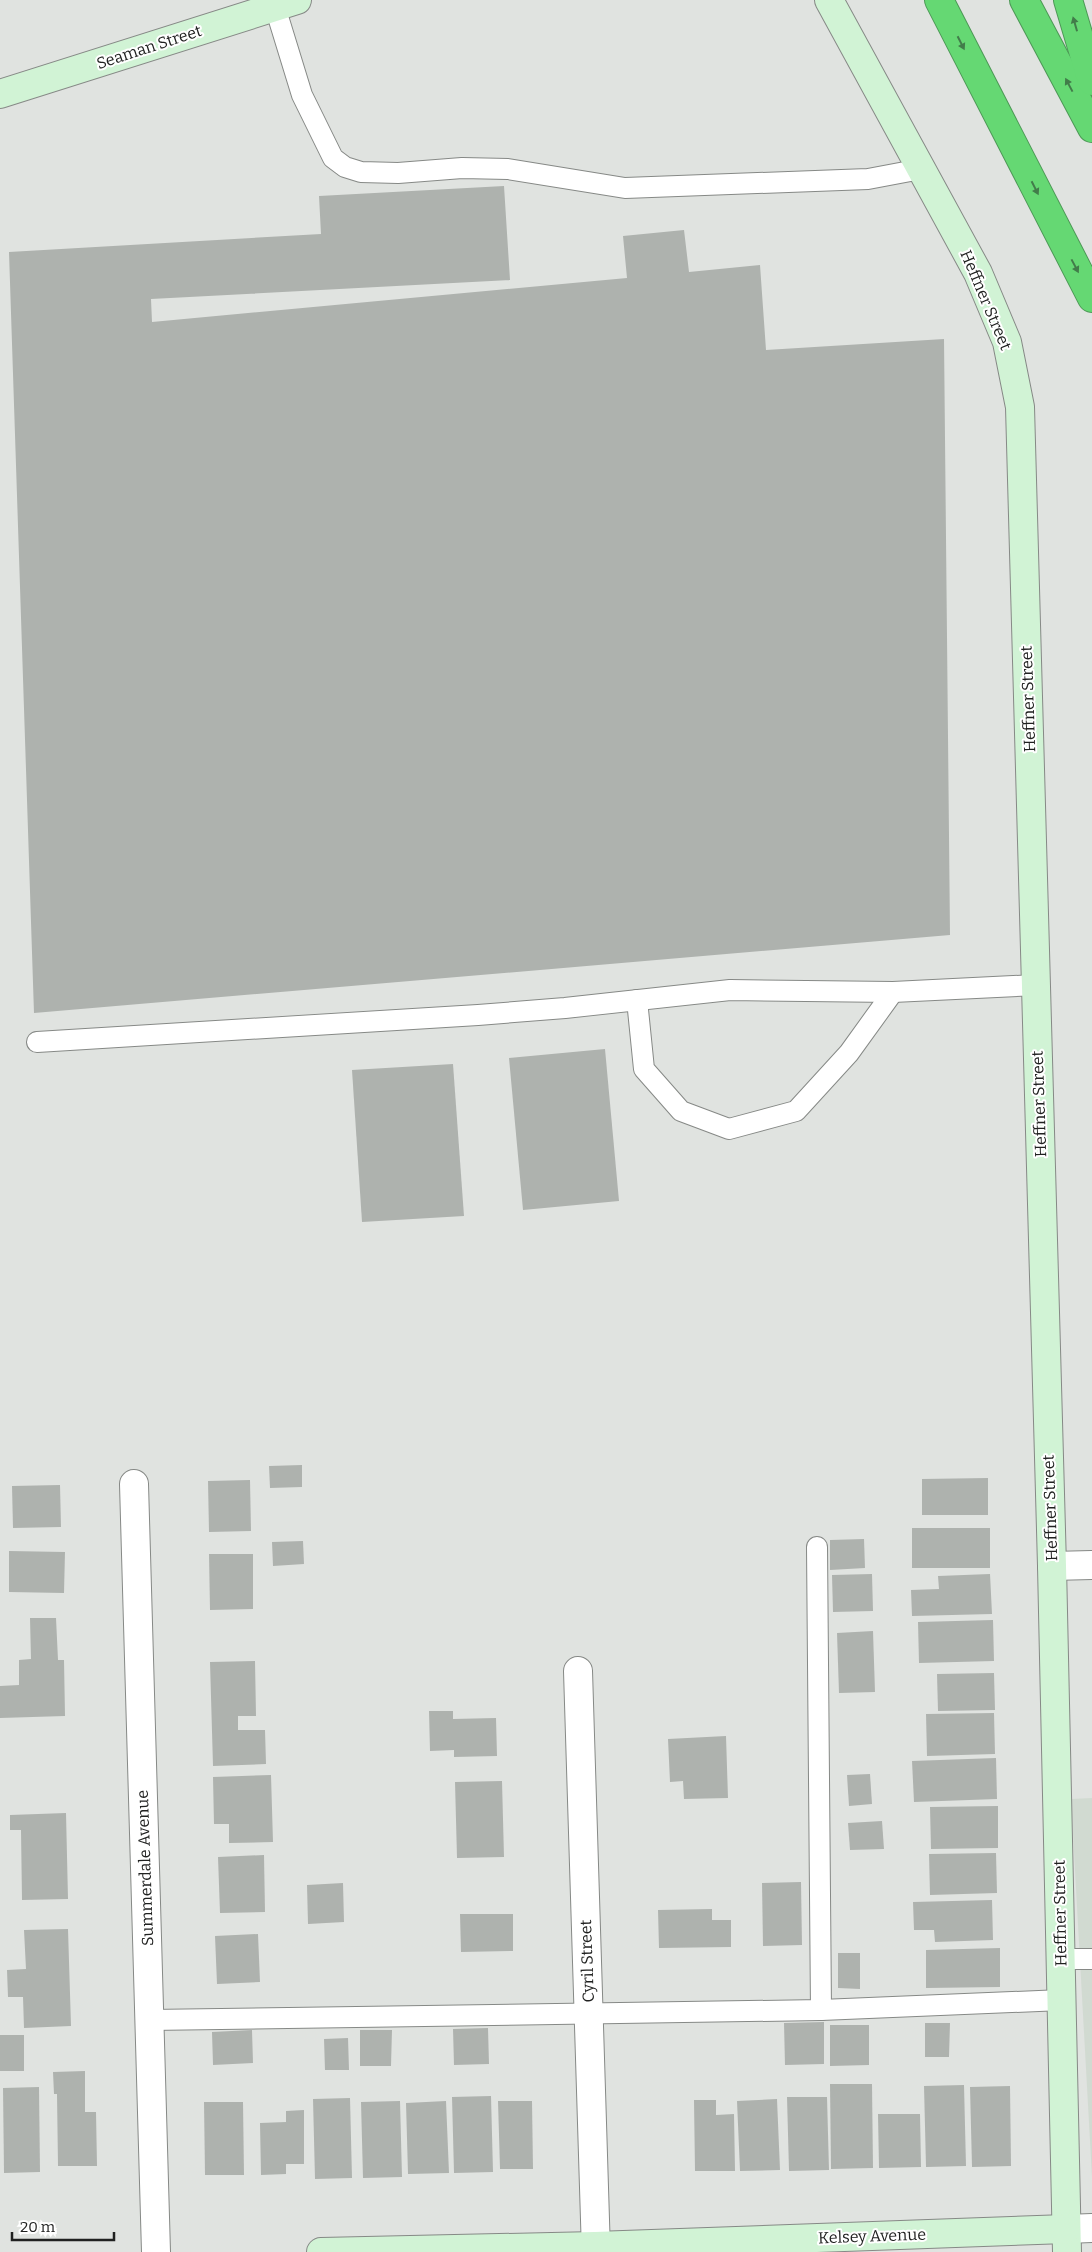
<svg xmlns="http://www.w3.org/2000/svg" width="1092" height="2252" viewBox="0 0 1092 2252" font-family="Bitter,serif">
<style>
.built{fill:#d1dad1}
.building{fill:#aeb2ae}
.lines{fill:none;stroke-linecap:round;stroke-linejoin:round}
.lane-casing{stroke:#868986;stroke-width:22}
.street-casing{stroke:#868986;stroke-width:30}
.secondary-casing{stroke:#868986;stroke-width:30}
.highway-casing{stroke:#4d9856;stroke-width:30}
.lane{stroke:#fff;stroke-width:20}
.street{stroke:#fff;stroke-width:28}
.secondary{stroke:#d1f3d5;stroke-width:28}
.highway{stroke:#65d873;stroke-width:28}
.oneway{fill:#427c4a}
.labels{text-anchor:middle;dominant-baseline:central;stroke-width:4;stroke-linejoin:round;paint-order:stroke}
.street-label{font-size:16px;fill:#202120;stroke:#fff}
</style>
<rect width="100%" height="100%" fill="#e0e3e0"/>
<polygon class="built" points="1092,1798 1092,2177 1071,1799"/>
<g class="building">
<polygon points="504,186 510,280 151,299 152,322 627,278 623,236 684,230 689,272 760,265 766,350 944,339 950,935 34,1013 9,252 321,234 319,196"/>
<polygon points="605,1049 619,1201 523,1210 509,1058"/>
<polygon points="453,1064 464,1216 362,1222 352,1070"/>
<polygon points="302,1465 302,1487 270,1488 269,1466"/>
<polygon points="988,1478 988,1515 922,1515 922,1479"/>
<polygon points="250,1480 251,1531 209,1532 208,1481"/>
<polygon points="60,1485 61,1527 13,1528 12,1486"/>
<rect x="912" y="1528" width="78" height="40"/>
<polygon points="864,1539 865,1568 830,1570 830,1540"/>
<polygon points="303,1541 304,1564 273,1566 272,1542"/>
<polygon points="9,1551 65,1552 64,1593 9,1592"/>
<polygon points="209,1554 253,1554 253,1609 210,1610"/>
<polygon points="872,1574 873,1611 833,1612 832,1575"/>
<polygon points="990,1574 992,1614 912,1616 911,1590 939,1589 938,1576"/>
<polygon points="30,1618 56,1618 58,1660 64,1660 65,1716 0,1718 0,1686 19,1685 19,1660 31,1659"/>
<polygon points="993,1620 994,1661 919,1663 918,1622"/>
<polygon points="873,1631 875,1692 839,1693 837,1633"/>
<polygon points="255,1661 256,1716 238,1716 238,1730 265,1730 266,1764 213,1766 210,1662"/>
<polygon points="994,1673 995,1710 938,1711 937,1674"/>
<polygon points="429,1711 453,1711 453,1719 496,1718 497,1756 454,1757 454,1750 430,1751"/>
<polygon points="994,1713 995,1754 927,1756 926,1714"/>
<polygon points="726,1736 728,1798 684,1799 683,1781 670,1782 668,1739"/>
<polygon points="996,1758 997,1799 914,1802 912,1761"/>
<polygon points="870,1774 872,1804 849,1806 847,1775"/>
<polygon points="271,1775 273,1842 229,1843 229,1824 214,1824 213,1777"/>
<polygon points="502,1781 504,1857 457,1858 455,1782"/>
<polygon points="998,1806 998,1848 931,1849 930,1807"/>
<polygon points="66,1813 68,1899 22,1900 21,1830 10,1830 10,1815"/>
<polygon points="882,1821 884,1849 850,1850 848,1823"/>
<polygon points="996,1853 997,1893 930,1895 929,1854"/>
<polygon points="264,1855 265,1912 220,1913 218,1857"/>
<polygon points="801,1882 802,1945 763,1946 762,1883"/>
<polygon points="343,1883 344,1922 308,1924 307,1885"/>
<polygon points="992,1900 993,1940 935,1942 934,1930 914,1930 913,1902"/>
<polygon points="712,1909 712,1920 731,1920 731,1947 659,1948 658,1910"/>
<polygon points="460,1914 513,1914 513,1951 461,1952"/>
<polygon points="68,1929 71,2026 24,2028 23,1997 8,1997 7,1970 26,1969 24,1930"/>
<polygon points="258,1934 260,1982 217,1984 215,1936"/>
<polygon points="1000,1948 1000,1987 926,1988 926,1950"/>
<polygon points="838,1953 860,1953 860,1989 838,1988"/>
<polygon points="824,2022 824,2064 785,2065 784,2023"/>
<polygon points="925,2023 950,2023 949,2057 925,2057"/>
<polygon points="830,2025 869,2025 869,2065 830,2066"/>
<polygon points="488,2028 489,2064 454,2065 453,2029"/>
<polygon points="252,2030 253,2063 213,2065 212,2032"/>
<polygon points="360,2030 392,2030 391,2066 360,2066"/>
<rect x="0" y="2035" width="24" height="36"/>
<polygon points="348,2038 349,2070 325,2070 324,2039"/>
<polygon points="85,2071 85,2112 96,2112 97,2166 58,2166 57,2094 54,2094 53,2072"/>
<polygon points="830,2084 872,2084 873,2168 831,2169"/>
<polygon points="964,2085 966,2166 926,2167 924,2086"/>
<polygon points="1010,2086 1011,2166 972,2167 970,2087"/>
<polygon points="39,2087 40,2172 4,2173 3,2088"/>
<polygon points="491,2096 493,2172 454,2173 452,2097"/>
<polygon points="787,2097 827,2097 829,2170 789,2171"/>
<polygon points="350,2098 352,2178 315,2179 313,2099"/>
<polygon points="777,2099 780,2170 740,2171 737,2101"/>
<polygon points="694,2100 716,2100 716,2115 734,2114 735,2171 695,2171"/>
<polygon points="400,2101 402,2177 363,2178 361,2102"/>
<polygon points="446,2101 449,2173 408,2174 406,2103"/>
<polygon points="498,2101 532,2101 533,2169 500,2169"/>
<polygon points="204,2102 243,2102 244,2175 205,2175"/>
<polygon points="304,2110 304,2164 286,2164 286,2174 261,2175 260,2123 286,2122 286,2111"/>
<polygon points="878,2114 920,2114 921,2167 879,2168"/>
</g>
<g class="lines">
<g class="lane-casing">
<g id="lane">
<polyline points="275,7 302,95 333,158 345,167 361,172 398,173 462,168 508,169 625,188 868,179 921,169"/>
<polyline points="637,1000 644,1069 681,1111 729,1129 796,1111 849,1053 893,992"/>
<polyline points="37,1042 478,1015 565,1008 730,990 893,992 1036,985"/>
<polyline points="817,1547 821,2010"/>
<polyline points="1061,1959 1092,1959"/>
<polyline points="150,2020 821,2010 1062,2000"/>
</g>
</g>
<g class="street-casing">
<g id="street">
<polyline points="134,1484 156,2252"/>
<polyline points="1052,1566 1092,1565"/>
<polyline points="578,1671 596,2252"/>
<polyline points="1066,2229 1092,2228"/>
</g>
</g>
<g class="secondary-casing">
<g id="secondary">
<polyline points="829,0 978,273 1007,342 1020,407 1052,1566 1067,2252"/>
<polyline points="0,94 297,0"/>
<polyline points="321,2252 595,2246 1066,2229"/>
</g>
</g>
<g class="highway-casing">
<g id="highway">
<polyline points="939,0 1092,298"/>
<polyline points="1024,0 1092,128"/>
<polyline points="1068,0 1092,81"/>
</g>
</g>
<use href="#lane" class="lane"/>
<use href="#street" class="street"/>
<use href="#secondary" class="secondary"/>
<use href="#highway" class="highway"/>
</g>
<defs><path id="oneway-solid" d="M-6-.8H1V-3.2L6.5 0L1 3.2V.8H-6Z" transform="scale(1.25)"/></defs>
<g class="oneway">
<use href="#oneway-solid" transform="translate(1075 24) rotate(-106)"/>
<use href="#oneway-solid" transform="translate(961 43) rotate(63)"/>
<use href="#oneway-solid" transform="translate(1069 85) rotate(-118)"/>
<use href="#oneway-solid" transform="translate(1035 188) rotate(63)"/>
<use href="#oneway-solid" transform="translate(1075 266) rotate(62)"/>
</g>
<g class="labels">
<g class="street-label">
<text transform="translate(149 47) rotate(-18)">Seaman Street</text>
<text transform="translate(986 300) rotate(67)">Heffner Street</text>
<text transform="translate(1028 699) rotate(-92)">Heffner Street</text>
<text transform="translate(1039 1104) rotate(-92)">Heffner Street</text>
<text transform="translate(1050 1508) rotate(-92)">Heffner Street</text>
<text transform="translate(145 1868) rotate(-92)">Summerdale Avenue</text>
<text transform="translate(1060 1913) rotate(-91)">Heffner Street</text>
<text transform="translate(587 1961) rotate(-92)">Cyril Street</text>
<text transform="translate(872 2236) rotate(-2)">Kelsey Avenue</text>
</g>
</g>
<path d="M12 2232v8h102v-8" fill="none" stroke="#202120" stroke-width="2.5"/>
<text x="20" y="2232" font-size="15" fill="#202120" stroke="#ffffff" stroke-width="4" paint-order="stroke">20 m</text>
</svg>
